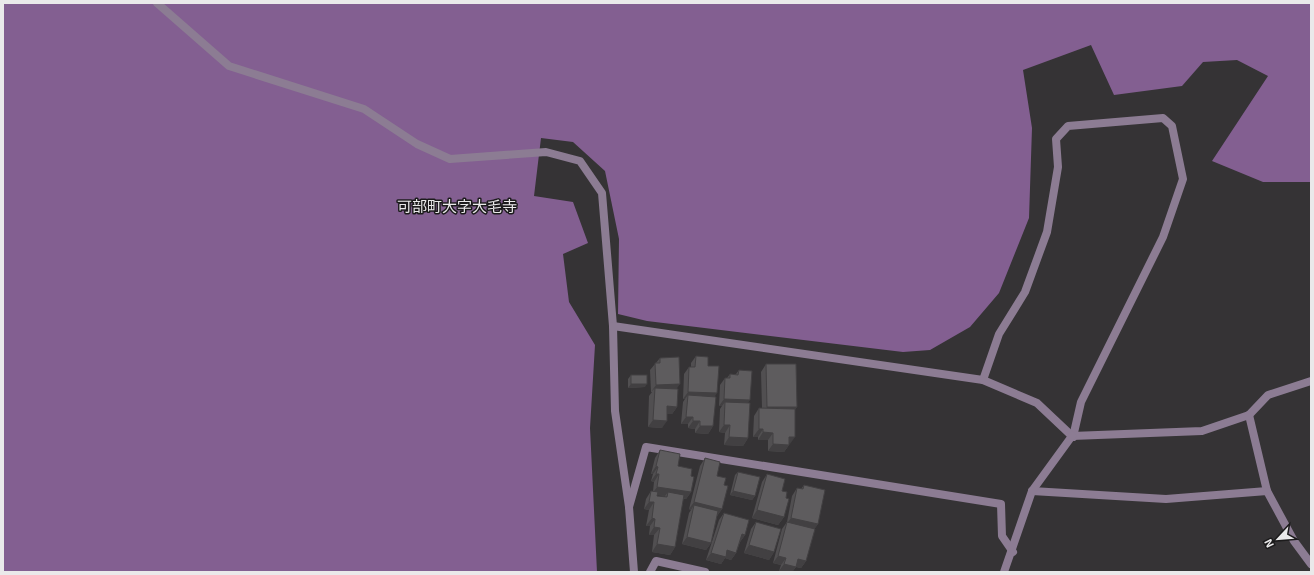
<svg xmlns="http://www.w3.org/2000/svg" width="1314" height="575" viewBox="0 0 1314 575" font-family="'Exo 2','Noto Sans JP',sans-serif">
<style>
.forest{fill:#835f91}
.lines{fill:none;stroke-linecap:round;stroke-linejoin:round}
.lane{stroke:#8c7c93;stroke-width:8}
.street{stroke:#8c7c93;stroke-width:8}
.wall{fill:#514f51;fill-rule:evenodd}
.shaded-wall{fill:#424042}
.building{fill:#5e5c5e;stroke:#424042}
.labels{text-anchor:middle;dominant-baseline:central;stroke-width:3;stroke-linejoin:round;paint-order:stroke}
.quarter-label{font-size:15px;fill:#eae9ea;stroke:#1c1b1c}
</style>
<rect width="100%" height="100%" fill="#353335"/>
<polygon class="forest" points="3,3 1311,3 1311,182 1263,182 1212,161 1268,76 1237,60 1203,62 1182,86 1114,95 1091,45 1023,70 1032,128 1029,218 999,293 970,327 930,350 903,352 647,321 618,314 619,239 605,171 573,142 541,138 534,196 573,202 588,243 563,254 569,302 595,345 590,428 597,572 3,572"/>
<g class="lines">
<polyline class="lane" points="157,3 229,66 364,109 417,144 450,159 546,152 580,161 602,193 613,326"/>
<g class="street">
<polyline points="983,380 999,334 1025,292 1047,232 1058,167 1056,139 1068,126 1163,118 1172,126 1183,179 1163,237 1081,402 1073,437"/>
<polyline points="1249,415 1267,491 1294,541 1311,564"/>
<polyline points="1032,491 1166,499 1267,491"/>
<polyline points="629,507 615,411 613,326 983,380 1037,403 1072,436 1202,431 1249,415 1268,395 1311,381"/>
<polyline points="634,572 629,507 646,447 1001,504 1002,536 1013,552"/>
<polyline points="650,572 656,561 705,572"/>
<polyline points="1004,572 1032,491 1072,436"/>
</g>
</g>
<g class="wall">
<polygon points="696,356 708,366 715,397 713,426 708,434 695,433 695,429 688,428 688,424 681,424 683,402 685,399 683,399 684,374 689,367 691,367 691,363"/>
<polygon points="660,358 677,389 677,407 672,414 667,414 662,428 648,427 649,396 652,392 651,392 650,370"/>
<polygon points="766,364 797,407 795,409 789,445 784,452 768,451 768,440 758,440 758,437 753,437 754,416 759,408 762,408 761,372"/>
<polygon points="739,370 748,403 748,438 743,446 724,445 725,433 719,432 720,409 722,406 719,406 720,385 725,378 727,378 730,374 736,374"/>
<polygon points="631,375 645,387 628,388 628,379"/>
<path d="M660,450L678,466L691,476V492L686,499H683L675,547L670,555L652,552L654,535H649L650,526H646L649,510L644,509L646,499L651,491H653L654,482L651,481L653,474H651L655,458ZM657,495L665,496V497L657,496Z"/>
<polygon points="705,458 717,476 724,485 722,509 717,516 711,543 706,550 682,544 689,513 691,510 689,509 700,466"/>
<polygon points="738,472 755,496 752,500 730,495 735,475"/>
<polygon points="767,474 782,491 786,498 784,517 778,525 752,518 762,482"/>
<polygon points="804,485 818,524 814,529 806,561 801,568 796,567 792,572 783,572 779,571 781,565 773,563 782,529 787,522 792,496 797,488 801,489"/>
<polygon points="724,513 745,535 740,542 736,553 731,560 725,558 721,564 706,560 719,520"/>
<polygon points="756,522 774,552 769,560 744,553 751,529"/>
</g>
<g class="shaded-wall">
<polygon points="631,384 647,384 645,387 628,388"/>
<polygon points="680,384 675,391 655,388 651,392 656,385"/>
<polygon points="688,392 717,393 712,401 688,395 685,399 683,399"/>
<polygon points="724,399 750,400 745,408 725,402 722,406 719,406"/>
<polygon points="667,406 677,407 672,414 662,414"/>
<polygon points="767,407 797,407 792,414 762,415"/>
<polygon points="686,417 693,417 688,424 681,424"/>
<polygon points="653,420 667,421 662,428 648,427"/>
<polygon points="693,421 700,421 695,429 688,428"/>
<polygon points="724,425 730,425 725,433 719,432"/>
<polygon points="700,426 713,426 708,434 695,433"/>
<polygon points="759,429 763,429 758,437 753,437"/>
<polygon points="763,432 773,433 768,440 758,440"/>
<polygon points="729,437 748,438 743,446 724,445"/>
<polygon points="789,437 795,437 790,444"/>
<polygon points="773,444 789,445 784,452 768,451"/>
<polygon points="656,466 658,467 653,474 651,474"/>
<polygon points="656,474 659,474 654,482 651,481"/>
<polygon points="657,487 691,492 686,499 667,496 668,492 665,496 652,494"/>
<polygon points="733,491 755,496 752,500 730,495"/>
<polygon points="649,502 654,502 649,510 644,509"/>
<polygon points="694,502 722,509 717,516 694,505 691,510 689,509"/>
<polygon points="757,510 784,517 778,525 752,518"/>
<polygon points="652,518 655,519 650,526 646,526"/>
<polygon points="791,518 818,524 813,531 786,525"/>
<polygon points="654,527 660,528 654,535 649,535"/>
<polygon points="742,534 745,535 740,542 737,541"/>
<polygon points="687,537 711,543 706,550 682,544"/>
<polygon points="657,544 675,547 670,555 652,552"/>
<polygon points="749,545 774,552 769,560 744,553"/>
<polygon points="727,550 736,553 731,560 725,558 721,564 706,560 711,553"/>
<polygon points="778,556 786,558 781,565 773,563"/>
<polygon points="798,559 806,561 801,568 796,567 792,572 783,572 779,571 784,564"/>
</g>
<g class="building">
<polygon points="696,356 708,357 708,366 719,366 717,393 688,392 689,367 695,367"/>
<polygon points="679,357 680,384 656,385 655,363 660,363 660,358"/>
<polygon points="766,364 796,364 797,407 767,407"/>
<polygon points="739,370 752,371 750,400 724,399 725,378 730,378 730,374 738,375"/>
<rect x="631" y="375" width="16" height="9"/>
<polygon points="655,388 678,389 677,407 667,406 667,421 653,420"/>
<polygon points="688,395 716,397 713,426 700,426 700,421 693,421 693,417 686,417"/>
<polygon points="725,402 750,403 748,438 729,437 730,425 724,425"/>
<polygon points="759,408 795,409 795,437 789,437 789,445 773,444 773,433 763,432 763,429 759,429"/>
<polygon points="660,450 680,454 678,466 692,469 691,476 694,477 691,492 657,487 659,474 656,474 658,467 656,466"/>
<polygon points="705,458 720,462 717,476 726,478 724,485 728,486 722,509 694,502"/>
<polygon points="738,472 760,477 755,496 733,491"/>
<polygon points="767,474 785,479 782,491 787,492 786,498 789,499 784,517 757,510"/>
<polygon points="804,485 825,490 818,524 791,518 797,488 803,489"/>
<polygon points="651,491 658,492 657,496 667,497 668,492 684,495 675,547 657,544 660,528 654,527 655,519 652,518 654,502 649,502"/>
<polygon points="694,505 718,511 711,543 687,537"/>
<polygon points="724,513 749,520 745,535 742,534 736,553 727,550 726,557 711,553"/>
<polygon points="756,522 781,529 774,552 749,545"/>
<polygon points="787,522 815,529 806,561 798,559 796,567 784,564 786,558 778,556"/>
</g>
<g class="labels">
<g class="quarter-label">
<text x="457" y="206">可部町大字大毛寺</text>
</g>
</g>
<rect width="1314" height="575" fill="none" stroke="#eae9ea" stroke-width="8"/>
<g transform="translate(1278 539) rotate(244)" stroke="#1c1b1c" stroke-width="3" paint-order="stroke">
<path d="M0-3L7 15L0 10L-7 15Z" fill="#eae9ea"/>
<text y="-6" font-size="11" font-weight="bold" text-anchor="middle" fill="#eae9ea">N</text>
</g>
</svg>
